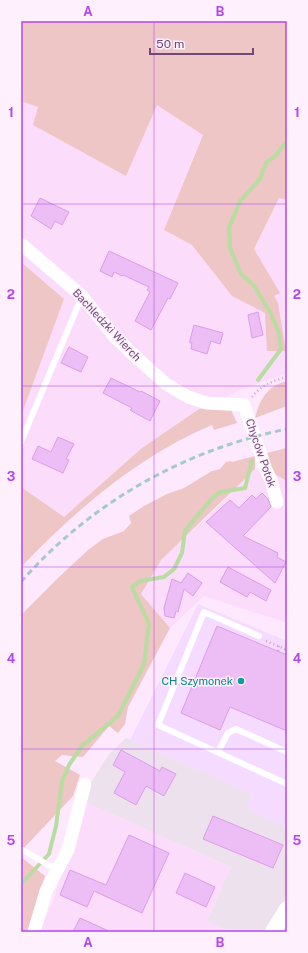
<svg xmlns="http://www.w3.org/2000/svg" width="308" height="953" viewBox="0 0 308 953" font-family="'Public Sans',sans-serif">
<style>
.residential{fill:#fbdcfb}
.commercial{fill:#f5dbff}
.industrial{fill:#ede1ee}
.green{fill:#edc6c5}
.lines{fill:none;stroke-linecap:round;stroke-linejoin:round}
.stream{stroke:#b9dca0;stroke-width:4}
.building{fill:#ecbef5;stroke:#db9de9}
.path{stroke:#d0a0db;stroke-width:2.5;stroke-dasharray:1 3;stroke-linecap:butt}
.service{stroke:#fff;stroke-width:6}
.minor{stroke:#fff;stroke-width:13}
.tertiary{stroke:#fff;stroke-width:16}
.rail{stroke:#a4cac9;stroke-width:3;stroke-dasharray:6 4;stroke-linecap:butt}
.grid{fill:none;stroke:#b546ef;stroke-width:1;stroke-opacity:0.55}
.culture-dot{fill:#0f9aa8;stroke:#fff0fe;stroke-width:1.5}
.labels{text-anchor:middle;dominant-baseline:central;stroke-width:3;stroke-linejoin:round;paint-order:stroke}
.street-label{font-size:11px;fill:#70497a;stroke:#fff0fe}
.culture-label{font-size:11px;fill:#0d838f;stroke:#fff0fe;text-anchor:end}
.neatline{fill:none;stroke:#b546ef;stroke-width:1.5}
.grid-label{font-size:13px;text-anchor:middle;font-weight:bold;fill:#b546ef}
</style>
<rect width="100%" height="100%" fill="#fee8fd"/>
<g class="residential">
<polygon points="21,101 38,107 33,125 126,175 157,104 204,131 164,230 192,245 232,296 279,198 287,200 287,373 243,389 199,409 142,448 64,517 21,487 21,416 64,299 21,262"/>
<polygon points="255,469 269,471 287,481 287,623 204,596 170,628 141,594 159,561 208,516"/>
<polygon points="85,802 231,867 207,920 231,932 39,932 52,903"/>
</g>
<polygon class="commercial" points="198,604 287,641 287,828 247,809 252,794 130,740"/>
<polygon class="industrial" points="126,738 252,794 247,809 287,828 287,932 231,932 207,921 231,867 85,802 90,784 109,754"/>
<g class="green">
<polygon points="21,21 287,21 287,200 279,198 254,249 280,293 274,296 278,303 286,351 267,351 265,313 232,296 192,245 164,230 203,135 157,105 126,176 33,125 38,107 21,101"/>
<polygon points="21,262 64,299 21,416"/>
<path d="M287,381V406L255,418C260,399 267,386 287,381Z"/>
<path d="M220,406L231,410L237,423L214,430L212,425C138,456 76,510 21,567V487L64,517L142,448L199,409Z"/>
<polygon points="286,448 287,449 287,481 269,471 264,454"/>
<polygon points="255,456 255,469 161,560 141,594 170,628 128,707 125,724 118,733 109,726 83,757 62,755 55,761 80,775 73,796 21,851 21,615 57,579 88,550 103,539 124,531 131,523 129,516 144,506 167,494 184,488 212,471 220,469 226,462 231,461 232,462"/>
<polygon points="21,857 45,876 27,932 21,932"/>
</g>
<g class="lines">
<g class="stream">
<polyline points="258,380 281,349 279,333 270,312 254,286 241,274 230,248 229,228 240,201 260,179 266,163 276,155 287,141"/>
<polyline points="21,884 49,854 56,826 62,782 69,765 82,746 118,716 144,664 149,624 132,587 140,581 164,577 174,569 182,553 185,531 213,497 221,492 245,488 252,461"/>
</g>
</g>
<g class="building">
<polygon points="40,198 69,212 62,225 55,221 51,229 31,216"/>
<polygon points="109,251 178,283 170,299 168,298 151,330 135,321 150,292 147,290 149,287 123,275 122,276 114,272 112,277 100,271"/>
<polygon points="258,312 263,335 252,338 248,315"/>
<polygon points="194,325 223,333 220,344 211,341 207,354 191,349 192,343 190,343 190,340"/>
<polygon points="69,347 88,357 81,372 61,363"/>
<polygon points="111,378 140,392 141,391 160,401 150,421 130,410 132,408 103,393"/>
<polygon points="58,437 74,444 66,459 69,460 63,473 32,459 38,446 51,452"/>
<polygon points="262,493 268,499 271,507 243,536 278,553 277,557 286,562 275,583 206,522 230,500 239,508 252,495 256,499"/>
<polygon points="228,567 271,590 266,601 250,592 247,597 220,582"/>
<polygon points="188,573 202,583 193,596 184,589 178,612 176,611 174,618 165,616 164,608 172,579 181,583"/>
<polygon points="217,626 287,655 287,731 230,707 220,730 181,713"/>
<polygon points="121,750 160,771 162,767 176,774 164,796 146,786 136,805 114,793 125,772 113,765"/>
<polygon points="213,816 283,845 273,868 203,839"/>
<polygon points="129,835 169,853 142,913 94,891 87,907 60,895 70,870 106,885"/>
<polygon points="185,873 215,887 206,907 176,893"/>
<polygon points="80,918 111,932 73,932"/>
</g>
<g class="lines">
<g class="path">
<path d="M252,397C260,386 274,380 287,377"/>
<polyline points="266,641 287,650"/>
<polyline points="278,651 279,646"/>
</g>
<g class="service">
<polyline points="21,442 82,296"/>
<polyline points="259,636 204,612 158,725 287,784"/>
<polyline points="218,752 228,733 236,729 287,752"/>
<polyline points="21,849 57,870"/>
</g>
<g class="minor">
<polyline points="21,244 82,296 114,336 137,358 166,384 188,397 207,403 244,405 266,470 271,480 277,502"/>
<polyline points="34,932 46,891 68,850 85,784"/>
</g>
<polyline class="tertiary" points="273,932 287,909"/>
<path class="rail" d="M21,582C90,503 184,450 287,429"/>
</g>
<path class="grid" d="M154,21V932M21,204H287M21,386H287M21,567H287M21,749H287"/>
<circle class="culture-dot" cx="241" cy="681" r="4"/>
<g class="labels">
<g class="street-label">
<text transform="translate(107 325) rotate(47)">Bachledzki Wierch</text>
<text transform="translate(261 453) rotate(71)">Chyców Potok</text>
</g>
<g class="culture-label">
<text x="233" y="681">CH Szymonek</text>
</g>
</g>
<rect width="308" height="953" fill="none" stroke="#fff0fe" stroke-width="44"/>
<path d="M150 48v6h103v-6" fill="none" stroke="#70497a" stroke-width="2"/>
<text x="156" y="48" font-size="12" fill="#70497a" stroke="#fff0fe" stroke-width="3" paint-order="stroke">50 m</text>
<rect x="22" y="22" width="264" height="909" class="neatline"/>
<g class="grid-label">
<text x="88" y="16">A</text>
<text x="220" y="16">B</text>
<text x="11" y="117">1</text>
<text x="297" y="117">1</text>
<text x="11" y="299">2</text>
<text x="297" y="299">2</text>
<text x="11" y="481">3</text>
<text x="297" y="481">3</text>
<text x="11" y="663">4</text>
<text x="297" y="663">4</text>
<text x="11" y="845">5</text>
<text x="297" y="845">5</text>
<text x="88" y="947">A</text>
<text x="220" y="947">B</text>
</g>
</svg>
